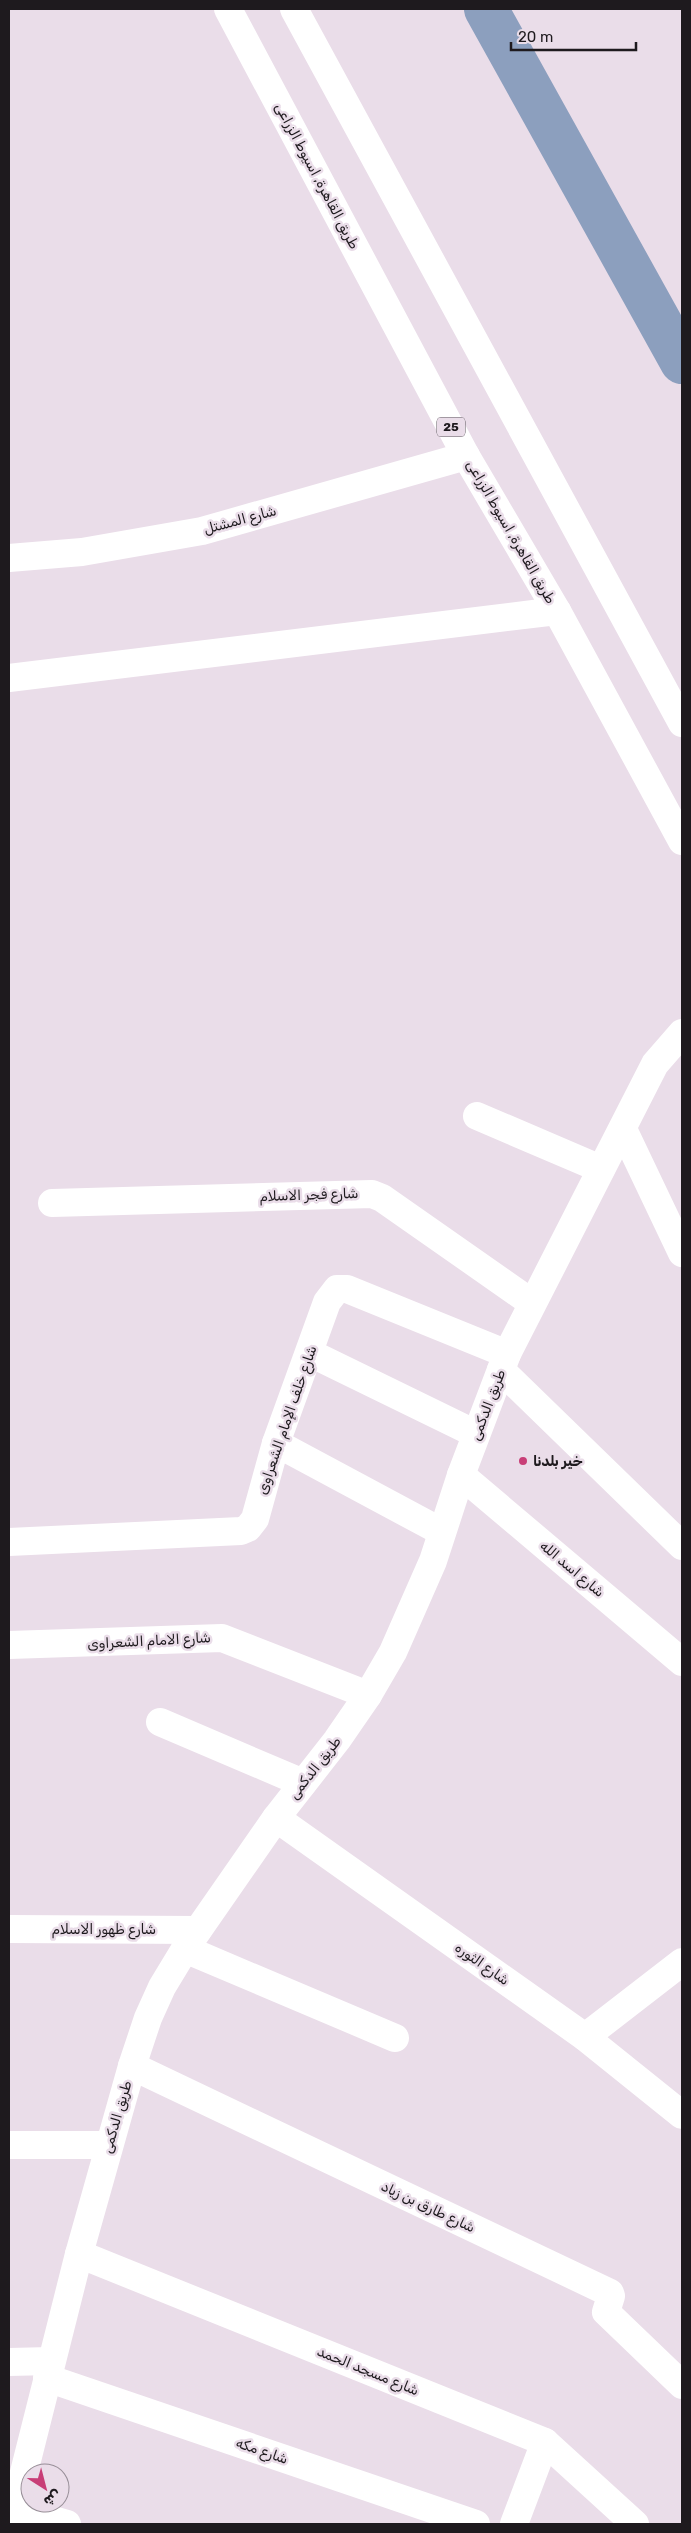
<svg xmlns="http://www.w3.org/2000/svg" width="691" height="2533" viewBox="0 0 691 2533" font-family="Rubik,Vazirmatn,sans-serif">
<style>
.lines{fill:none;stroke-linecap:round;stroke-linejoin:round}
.canal{stroke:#8c9fbe;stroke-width:44}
.minor{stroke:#fff;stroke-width:28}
.tertiary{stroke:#fff;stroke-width:28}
.trunk{stroke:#fff;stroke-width:28}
.poi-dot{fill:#c83e77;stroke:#eadde9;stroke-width:2}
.labels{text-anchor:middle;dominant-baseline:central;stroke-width:5;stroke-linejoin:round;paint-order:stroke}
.shield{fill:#eadde9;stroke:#5b545b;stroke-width:1}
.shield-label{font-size:12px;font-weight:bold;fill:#1e1a1e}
.street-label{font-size:14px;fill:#1e1a1e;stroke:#eadde9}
.poi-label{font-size:14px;font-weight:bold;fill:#1e1a1e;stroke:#eadde9;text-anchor:start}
</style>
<rect width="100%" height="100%" fill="#eadde9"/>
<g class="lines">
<polyline class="canal" points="486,9 682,362"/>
<g class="minor">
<polyline points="9,558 82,552 202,531 466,456"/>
<polyline points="9,678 557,611"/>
<polyline points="477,1116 601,1169"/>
<polyline points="623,1129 682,1253"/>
<polyline points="52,1203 372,1194 382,1198 532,1303"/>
<polyline points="310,1353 476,1434"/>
<polyline points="501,1370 682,1546"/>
<polyline points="276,1443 442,1532"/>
<polyline points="461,1475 682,1662"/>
<polyline points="9,1542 241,1531 248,1528 255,1519 276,1443 327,1302 337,1289 347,1289 507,1354"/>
<polyline points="9,1645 222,1638 368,1695"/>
<polyline points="160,1722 303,1783"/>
<polyline points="276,1818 585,2037 682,2115"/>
<polyline points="9,1929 198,1930"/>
<polyline points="185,1949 395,2038"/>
<polyline points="585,2037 682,1962"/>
<polyline points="132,2066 610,2293 611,2296 606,2312 682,2385"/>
<polyline points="9,2145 109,2145"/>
<polyline points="79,2254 545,2442 635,2524"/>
<polyline points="9,2362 51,2361"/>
<polyline points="47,2378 476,2524"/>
<polyline points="15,2509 67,2524"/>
<polyline points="514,2524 545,2442"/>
</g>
<polyline class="tertiary" points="11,2524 79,2254 132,2066 148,2018 162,1987 185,1949 276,1818 337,1740 368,1695 393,1652 433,1561 461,1475 507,1354 655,1064 682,1033"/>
<g class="trunk">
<polyline points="228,9 466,456 557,611 682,841"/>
<polyline points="294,9 682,723"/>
</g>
</g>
<circle class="poi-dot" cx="523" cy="1461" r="5"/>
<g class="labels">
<rect class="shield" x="437" y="417.5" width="28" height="19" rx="4"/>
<g class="shield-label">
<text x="451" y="427">25</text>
</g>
<g class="street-label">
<text transform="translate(317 176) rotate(62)">طريق القاهرة, اسيوط الزراعى</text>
<text transform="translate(240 520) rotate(-15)">شارع المشتل</text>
<text transform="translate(511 532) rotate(60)">طريق القاهرة, اسيوط الزراعى</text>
<text transform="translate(309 1195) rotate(-2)">شارع فجر الاسلام</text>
<text transform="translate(488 1405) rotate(-69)">طريق الدكمى</text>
<text transform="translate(287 1420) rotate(-71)">شارع خلف الإمام الشعراوى</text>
<text transform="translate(572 1569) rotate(40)">شارع اسد الله</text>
<text transform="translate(149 1641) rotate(-3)">شارع الامام الشعراوى</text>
<text transform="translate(315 1768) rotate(-52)">طريق الدكمى</text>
<text x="104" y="1929">شارع ظهور الاسلام</text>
<text transform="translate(482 1964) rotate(35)">شارع الثوره</text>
<text transform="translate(117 2117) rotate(-74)">طريق الدكمى</text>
<text transform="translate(428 2207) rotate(25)">شارع طارق بن زياد</text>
<text transform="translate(368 2371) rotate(22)">شارع مسجد الحمد</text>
<text transform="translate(262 2451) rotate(19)">شارع مكه</text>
</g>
<g class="poi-label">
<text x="533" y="1461">خير بلدنا</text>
</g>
</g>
<rect width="691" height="2533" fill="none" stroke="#1e1a1e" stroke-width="20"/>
<g transform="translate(45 2488) rotate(144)"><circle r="24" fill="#eadde9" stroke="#988f98"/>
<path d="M0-4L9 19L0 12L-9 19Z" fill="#c83e77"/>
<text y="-8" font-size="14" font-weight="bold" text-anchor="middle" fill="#1e1a1e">ش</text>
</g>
<path d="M511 42v8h125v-8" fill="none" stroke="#1e1a1e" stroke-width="2.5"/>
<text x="518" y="42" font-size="15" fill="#1e1a1e" stroke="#eadde9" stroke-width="4" paint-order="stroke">20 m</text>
</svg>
